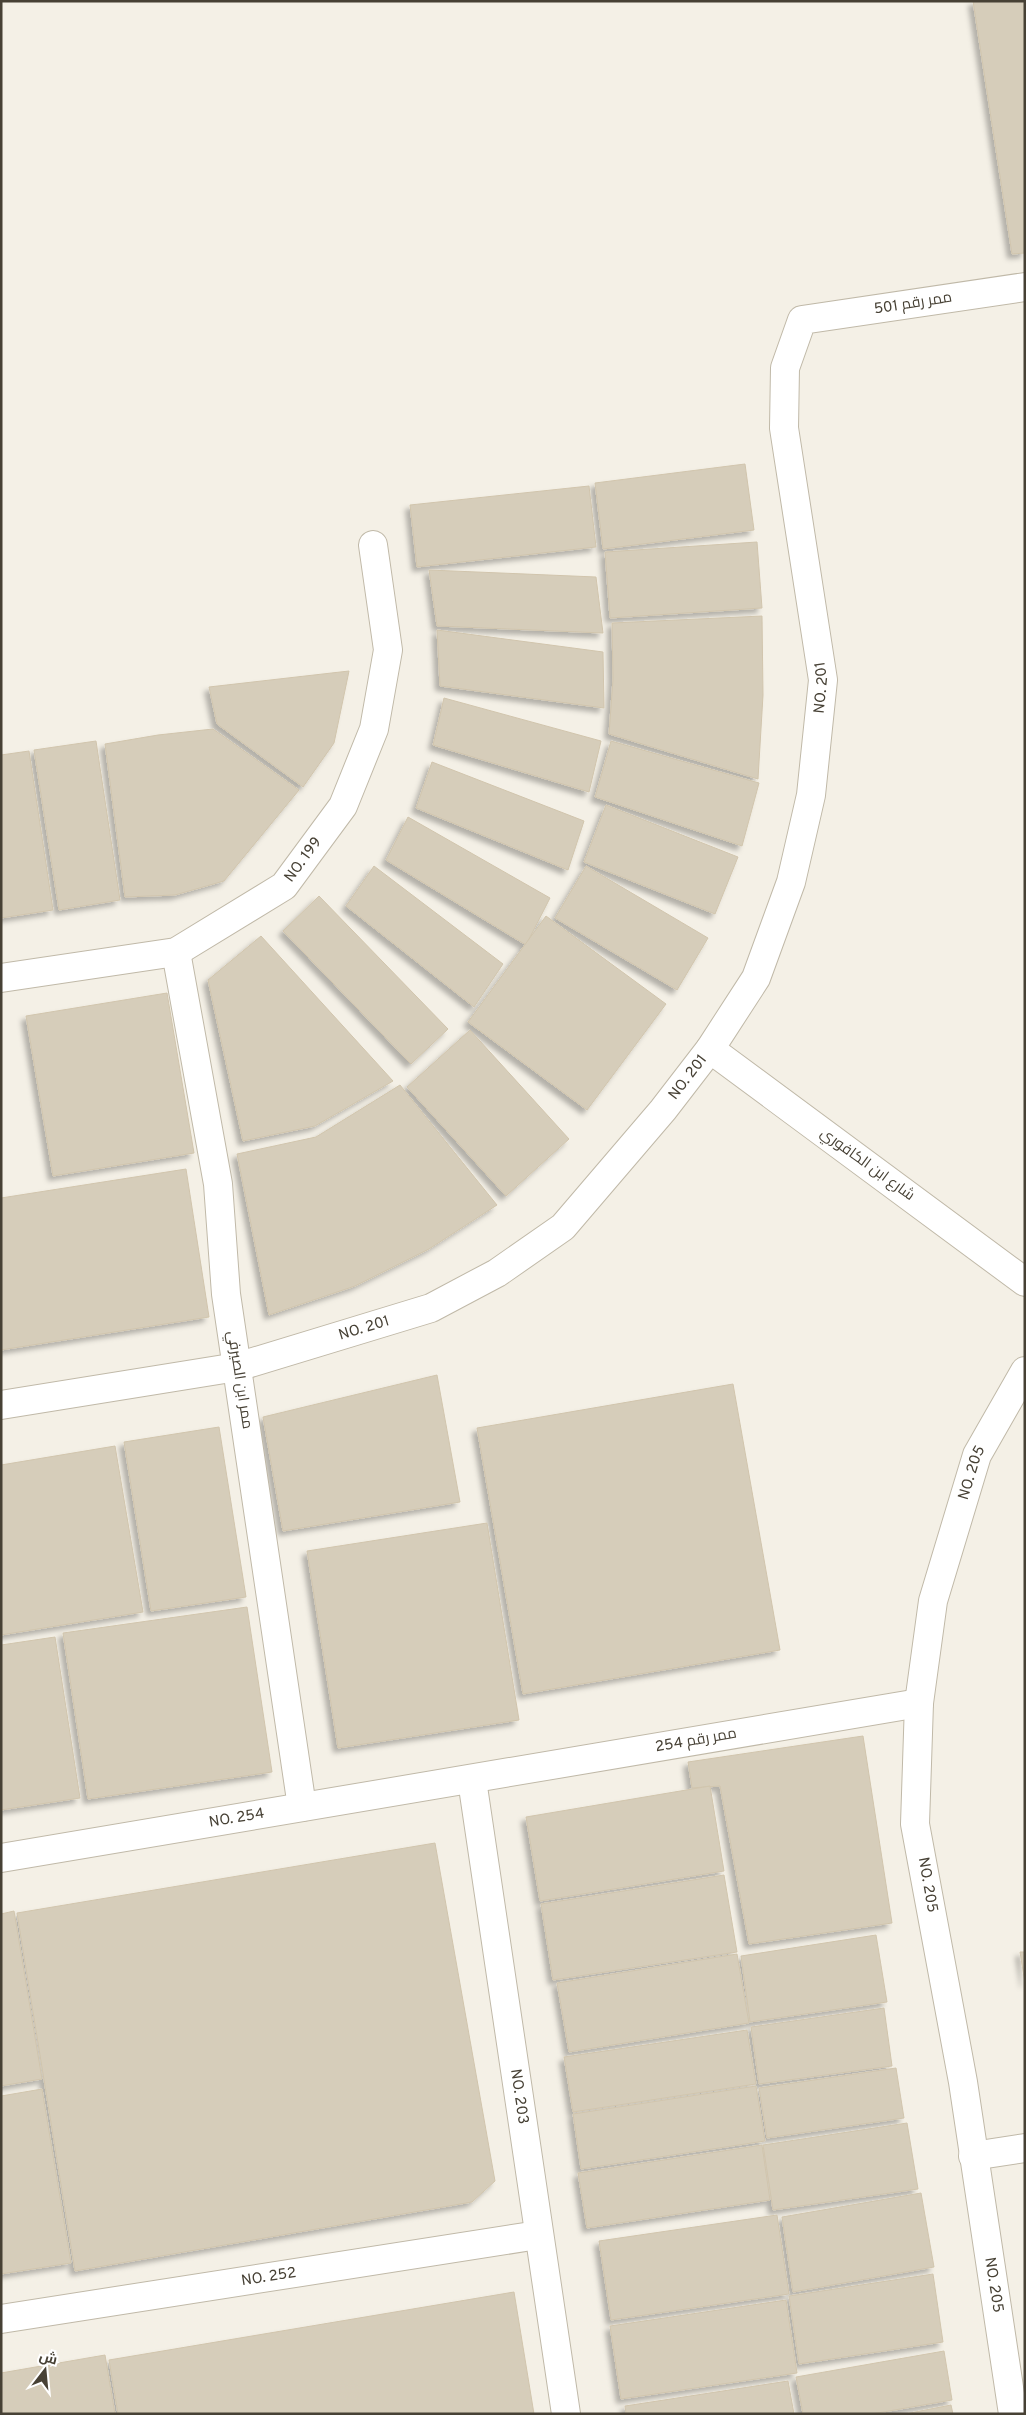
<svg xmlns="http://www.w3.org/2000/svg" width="1026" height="2415" viewBox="0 0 1026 2415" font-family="Overpass,Cairo,sans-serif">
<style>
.building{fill:#d6cdba;stroke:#d1c5ad;filter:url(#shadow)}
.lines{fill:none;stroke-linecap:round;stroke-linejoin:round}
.minor-casing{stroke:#c0b9a8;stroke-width:30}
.minor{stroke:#fff;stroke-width:28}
.labels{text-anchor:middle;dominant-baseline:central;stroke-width:4;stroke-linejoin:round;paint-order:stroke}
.street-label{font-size:15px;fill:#474135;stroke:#fff}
</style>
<defs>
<filter id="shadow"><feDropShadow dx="-4.5" dy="4.5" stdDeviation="2.5" flood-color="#0004"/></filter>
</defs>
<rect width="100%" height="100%" fill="#f4f0e6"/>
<g class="building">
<polygon points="973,1 1025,1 1025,253 1012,254"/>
<polygon points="745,464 754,530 603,549 595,483"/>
<polygon points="589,486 596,547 417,567 410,505"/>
<polygon points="757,542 762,608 610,618 605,552"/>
<polygon points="429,570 596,577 603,633 437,626"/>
<polygon points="762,616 763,695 758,779 609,734 613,679 612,623"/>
<polygon points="437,630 603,652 604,708 440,686"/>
<polygon points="349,671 334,743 303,787 217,724 209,687"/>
<polygon points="444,698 601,741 589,792 433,745"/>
<polygon points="213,729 299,790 224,881 175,895 125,897 105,744 158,735"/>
<polygon points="96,741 120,900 59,910 34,750"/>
<polygon points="611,741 759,783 742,846 595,797"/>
<polygon points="29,751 53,910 1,918 1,755"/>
<polygon points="432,762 584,821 568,870 416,808"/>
<polygon points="606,805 738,857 715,914 584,862"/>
<polygon points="408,817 550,898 526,945 386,860"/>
<polygon points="374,866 503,964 474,1007 346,906"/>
<polygon points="586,866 708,938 677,990 555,918"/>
<polygon points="319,896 448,1029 411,1064 283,931"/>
<polygon points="546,916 666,1004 587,1110 468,1022"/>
<polygon points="261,936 393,1081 315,1126 243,1141 208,980"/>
<polygon points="167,993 194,1153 53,1176 26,1016"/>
<polygon points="470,1030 569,1139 506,1196 407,1087"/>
<polygon points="400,1085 497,1205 429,1249 355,1286 269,1315 237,1154 316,1137"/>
<polygon points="186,1169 209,1317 1,1350 1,1198"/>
<polygon points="437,1375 460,1502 283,1531 263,1417"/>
<polygon points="733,1384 780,1650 523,1694 477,1428"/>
<polygon points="219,1427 246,1597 151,1611 124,1442"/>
<polygon points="115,1446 143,1612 1,1635 1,1465"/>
<polygon points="487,1523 519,1720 338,1748 307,1551"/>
<polygon points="247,1607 272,1772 88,1799 63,1633"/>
<polygon points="55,1637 80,1798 1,1810 1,1645"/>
<polygon points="863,1736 892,1923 749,1944 720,1786 692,1788 688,1762"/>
<polygon points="710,1786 724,1871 540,1901 526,1817"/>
<polygon points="435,1843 495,2181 472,2202 75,2271 17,1913"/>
<polygon points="724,1875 737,1952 553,1980 541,1904"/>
<polygon points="14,1911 42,2079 1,2086 1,1914"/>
<polygon points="876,1935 887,2002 750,2022 741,1956"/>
<polygon points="1020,1952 1025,1952 1025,1983"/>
<polygon points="737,1954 749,2023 569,2052 557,1983"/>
<polygon points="884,2008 892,2066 759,2084 751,2027"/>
<polygon points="747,2030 756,2084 573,2112 564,2057"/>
<polygon points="896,2068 904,2118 767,2138 759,2088"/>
<polygon points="756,2086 765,2141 581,2169 573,2114"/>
<polygon points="42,2089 71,2263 1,2274 1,2096"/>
<polygon points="907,2123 918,2189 773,2210 763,2145"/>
<polygon points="762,2145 770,2200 587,2228 578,2173"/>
<polygon points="921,2193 934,2267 793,2292 782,2217"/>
<polygon points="777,2215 789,2294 611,2320 599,2241"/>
<polygon points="933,2274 943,2342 799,2364 789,2296"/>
<polygon points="514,2292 534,2414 118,2414 109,2360"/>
<polygon points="786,2300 797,2373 621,2399 610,2326"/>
<polygon points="944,2351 952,2400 872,2414 803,2414 796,2377"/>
<polygon points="105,2355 115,2414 1,2414 1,2373"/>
<polygon points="788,2381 794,2414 626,2414 625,2406"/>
<polygon points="951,2405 953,2414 905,2414"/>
</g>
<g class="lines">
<g class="minor-casing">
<g id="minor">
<polyline points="176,952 218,1184 226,1294 302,1807"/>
<path id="s1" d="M1,978L176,952L284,886L343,806L374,729L388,650L373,545"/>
<polyline points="710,1049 1025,1282"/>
<path id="s2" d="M1,1405L237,1367L431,1308L497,1273L563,1227L663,1110L710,1049L756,978L791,882L811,795L823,680L784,428L785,368L802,320L1025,287"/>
<path id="s3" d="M472,1780L566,2414"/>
<path id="s4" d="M1,1858L919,1703"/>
<polyline points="973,2156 1025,2148"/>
<path id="s5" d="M1,2319L538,2235"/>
<path id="s6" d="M1013,2414L963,2082L915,1824L919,1703L933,1601L977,1455L1025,1371"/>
</g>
</g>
<use href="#minor" class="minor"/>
</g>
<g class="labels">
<g class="street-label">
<text transform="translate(913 304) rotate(-9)">ممر رقم 501</text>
<text stroke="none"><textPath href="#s2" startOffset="1212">NO. 201</textPath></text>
<text stroke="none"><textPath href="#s1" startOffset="336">NO. 199</textPath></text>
<text stroke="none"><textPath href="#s2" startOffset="792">NO. 201</textPath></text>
<text transform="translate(867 1165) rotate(36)">شارع ابن الكافوري</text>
<text stroke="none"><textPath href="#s2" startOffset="372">NO. 201</textPath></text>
<text transform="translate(239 1380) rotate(81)">ممر ابن الصيرفي</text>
<text stroke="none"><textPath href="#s6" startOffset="956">NO. 205</textPath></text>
<text transform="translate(696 1741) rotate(-10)">ممر رقم 254</text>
<text stroke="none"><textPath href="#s4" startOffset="239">NO. 254</textPath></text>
<text transform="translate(927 1885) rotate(80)">NO. 205</text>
<text stroke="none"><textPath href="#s3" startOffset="320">NO. 203</textPath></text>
<text stroke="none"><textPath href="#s5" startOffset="271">NO. 252</textPath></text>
<text transform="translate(993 2285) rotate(81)">NO. 205</text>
</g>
</g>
<rect width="1026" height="2415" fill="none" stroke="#474135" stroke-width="5"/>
<g transform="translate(45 2370) rotate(16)" stroke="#ffffff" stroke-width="4" paint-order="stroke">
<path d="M0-4L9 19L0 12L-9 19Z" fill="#474135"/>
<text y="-8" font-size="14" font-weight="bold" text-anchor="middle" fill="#474135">ش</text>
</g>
</svg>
